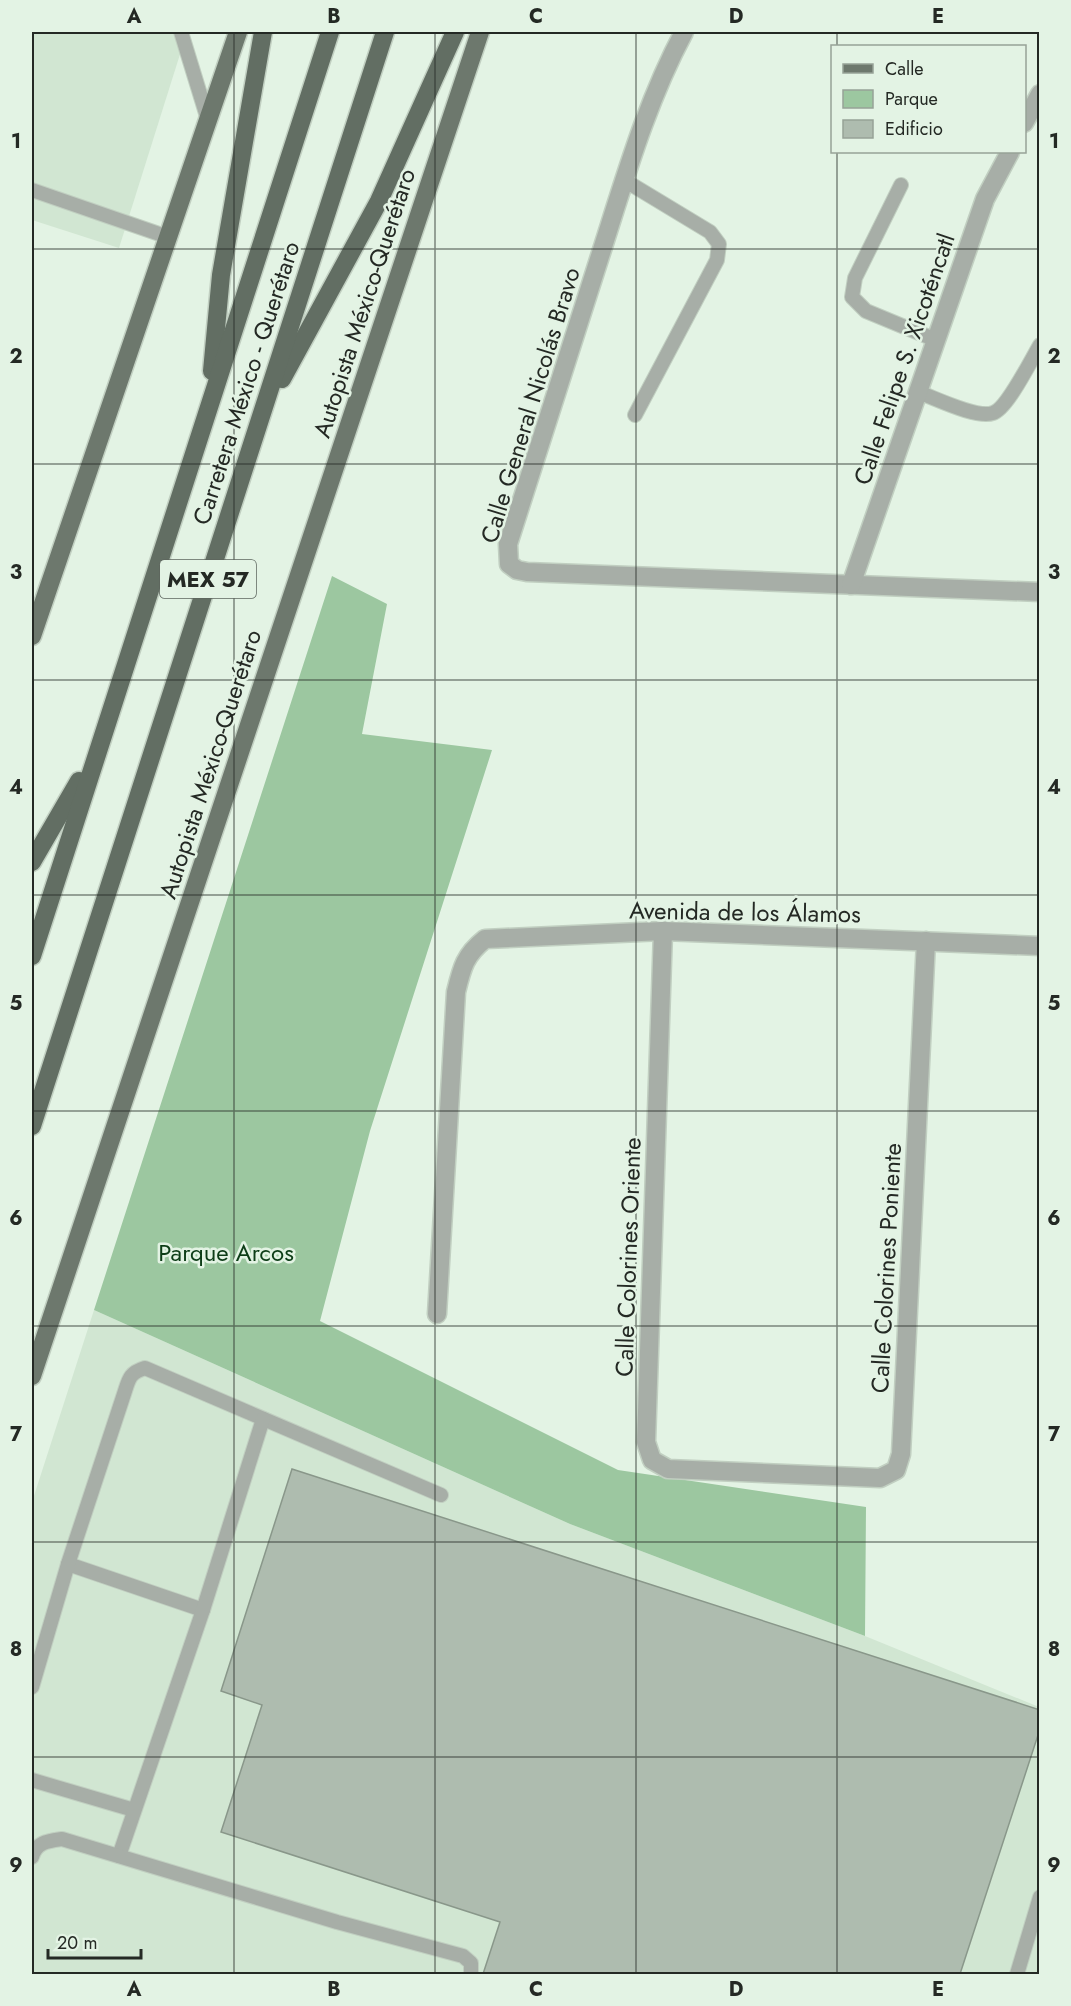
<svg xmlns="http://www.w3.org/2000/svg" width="1071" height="2006" viewBox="0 0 1071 2006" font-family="Jost,sans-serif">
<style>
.built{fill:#d1e6d2}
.green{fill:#9cc7a0}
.building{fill:#aebcaf;stroke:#89978a;stroke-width:1.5}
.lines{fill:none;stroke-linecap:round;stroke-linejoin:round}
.service-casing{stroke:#c1cfc1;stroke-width:16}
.minor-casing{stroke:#c1cfc1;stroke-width:21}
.primary-casing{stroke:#c1cfc1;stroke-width:21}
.trunk-casing{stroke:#c1cfc1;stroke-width:21}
.service{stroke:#a7aea7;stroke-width:14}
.minor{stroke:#a7aea7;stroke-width:18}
.primary{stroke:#6d786d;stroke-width:18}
.trunk{stroke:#626e63;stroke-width:18}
.grid{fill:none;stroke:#242924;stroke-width:1.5;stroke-opacity:0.55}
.labels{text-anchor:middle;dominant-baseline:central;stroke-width:5;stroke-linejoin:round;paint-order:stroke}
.shield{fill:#e3f3e4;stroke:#5d665e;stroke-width:1.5}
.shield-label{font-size:22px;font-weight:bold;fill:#242924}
.street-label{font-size:24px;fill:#242924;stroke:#e3f3e4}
.park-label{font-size:24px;fill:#0d3d17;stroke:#e3f3e4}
.neatline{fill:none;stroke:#242924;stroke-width:2}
.grid-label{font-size:20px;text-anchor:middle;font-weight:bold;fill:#242924}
</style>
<rect width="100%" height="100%" fill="#e3f3e4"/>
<g class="built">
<polygon points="32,32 187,32 119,248 32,220"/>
<polygon points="94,1310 570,1524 865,1636 1039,1707 1039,1974 32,1974 32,1502"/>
</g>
<polygon class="green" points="332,576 387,604 362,734 492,750 370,1131 320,1321 618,1470 866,1507 865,1636 570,1524 94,1310"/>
<polygon class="building" points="292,1469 1040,1710 1040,1729 960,1974 483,1974 500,1922 221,1832 262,1705 221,1691"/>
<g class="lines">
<g class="service-casing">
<g id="service">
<polyline points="181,32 208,120"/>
<polyline points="624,180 710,232 719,244 717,260 635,415"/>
<polyline points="901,185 855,278 852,297 866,311 936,340"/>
<polyline points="32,190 168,237"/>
<path d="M918,392C935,398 977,419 993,413C1007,409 1031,360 1040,345"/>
<polyline points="68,1564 203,1610"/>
<path d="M32,1687L68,1564L124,1394C129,1379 129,1373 145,1368L441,1495"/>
<polyline points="32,1780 134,1810"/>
<polyline points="119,1856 203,1610 263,1419"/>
<path d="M32,1857C36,1842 48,1841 62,1839L337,1922L463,1956L471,1963V1974"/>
<polyline points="1017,1974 1040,1897"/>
</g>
</g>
<g class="minor-casing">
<g id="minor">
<path d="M684,32C647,101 625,178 601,253C570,350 539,447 508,544L509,564L517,570L527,572L1040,592"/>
<polyline points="1024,123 1040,94"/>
<polyline points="851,585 985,199 1010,152"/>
<polyline points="663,931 646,1442 652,1460 668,1469 880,1478 896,1470 901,1454 926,941"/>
<path d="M437,1314L456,992C462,967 465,955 485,939L663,931L1040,946"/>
</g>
</g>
<g class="primary-casing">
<g id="primary">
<polyline points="32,636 238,32"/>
<polyline points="32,1376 480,32"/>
</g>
</g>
<g class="trunk-casing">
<g id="trunk">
<polyline points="212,371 221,275 263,32"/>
<polyline points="282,379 379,201 455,32"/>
<polyline points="32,862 79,781"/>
<polyline points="32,956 330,32"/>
<polyline points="32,1126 385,32"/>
</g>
</g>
<use href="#service" class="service"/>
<use href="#minor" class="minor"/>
<use href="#primary" class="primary"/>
<use href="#trunk" class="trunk"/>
</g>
<path class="grid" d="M234,32V1974M435,32V1974M636,32V1974M837,32V46M837,152V1974M32,249H1040M32,464H1040M32,680H1040M32,895H1040M32,1111H1040M32,1326H1040M32,1542H1040M32,1757H1040"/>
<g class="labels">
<rect class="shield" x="160" y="560" width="96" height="38" rx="4.5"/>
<g class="shield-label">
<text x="208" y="579">MEX 57</text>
</g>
<g class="street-label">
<text transform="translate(364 303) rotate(-72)">Autopista México-Querétaro</text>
<text transform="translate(904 359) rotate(-71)">Calle Felipe S. Xicoténcatl</text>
<text transform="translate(246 383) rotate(-72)">Carretera México - Querétaro</text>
<text transform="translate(530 405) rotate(-73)">Calle General Nicolás Bravo</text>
<text transform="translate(210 764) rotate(-72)">Autopista México-Querétaro</text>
<text transform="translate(745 912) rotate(1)">Avenida de los Álamos</text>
<text transform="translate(628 1257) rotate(-88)">Calle Colorines Oriente</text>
<text transform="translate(886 1268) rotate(-87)">Calle Colorines Poniente</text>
</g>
<g class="park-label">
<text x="226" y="1252">Parque Arcos</text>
</g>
</g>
<rect width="1071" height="2006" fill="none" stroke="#e3f3e4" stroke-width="66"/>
<rect x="831" y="45" width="195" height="108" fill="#e3f3e4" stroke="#97a297" stroke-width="1.5"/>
<rect x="843" y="64" width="30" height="9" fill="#6d786d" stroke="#97a297" stroke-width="1.5"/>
<text x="885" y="75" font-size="18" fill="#242924">Calle</text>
<rect x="843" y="90" width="30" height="18" fill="#9cc7a0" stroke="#97a297" stroke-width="1.5"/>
<text x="885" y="105" font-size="18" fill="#242924">Parque</text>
<rect x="843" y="120" width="30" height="18" fill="#aebcaf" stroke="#97a297" stroke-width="1.5"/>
<text x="885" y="135" font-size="18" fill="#242924">Edificio</text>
<path d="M48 1949v9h93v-9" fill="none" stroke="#242924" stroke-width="3"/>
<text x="57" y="1949" font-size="18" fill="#242924" stroke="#e3f3e4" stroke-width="4.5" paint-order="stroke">20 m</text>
<rect x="33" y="33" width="1005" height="1940" class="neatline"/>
<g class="grid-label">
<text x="134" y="23">A</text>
<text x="334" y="23">B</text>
<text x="536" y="23">C</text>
<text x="736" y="23">D</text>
<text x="938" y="23">E</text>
<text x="16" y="148">1</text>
<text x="1054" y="148">1</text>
<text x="16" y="363">2</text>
<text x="1054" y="363">2</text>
<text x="16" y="579">3</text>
<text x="1054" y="579">3</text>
<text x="16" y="794">4</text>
<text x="1054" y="794">4</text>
<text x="16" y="1010">5</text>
<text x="1054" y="1010">5</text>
<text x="16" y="1225">6</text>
<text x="1054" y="1225">6</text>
<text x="16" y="1441">7</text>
<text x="1054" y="1441">7</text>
<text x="16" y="1656">8</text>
<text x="1054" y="1656">8</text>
<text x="16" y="1872">9</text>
<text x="1054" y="1872">9</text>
<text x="134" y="1996">A</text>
<text x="334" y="1996">B</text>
<text x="536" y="1996">C</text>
<text x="736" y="1996">D</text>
<text x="938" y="1996">E</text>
</g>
</svg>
